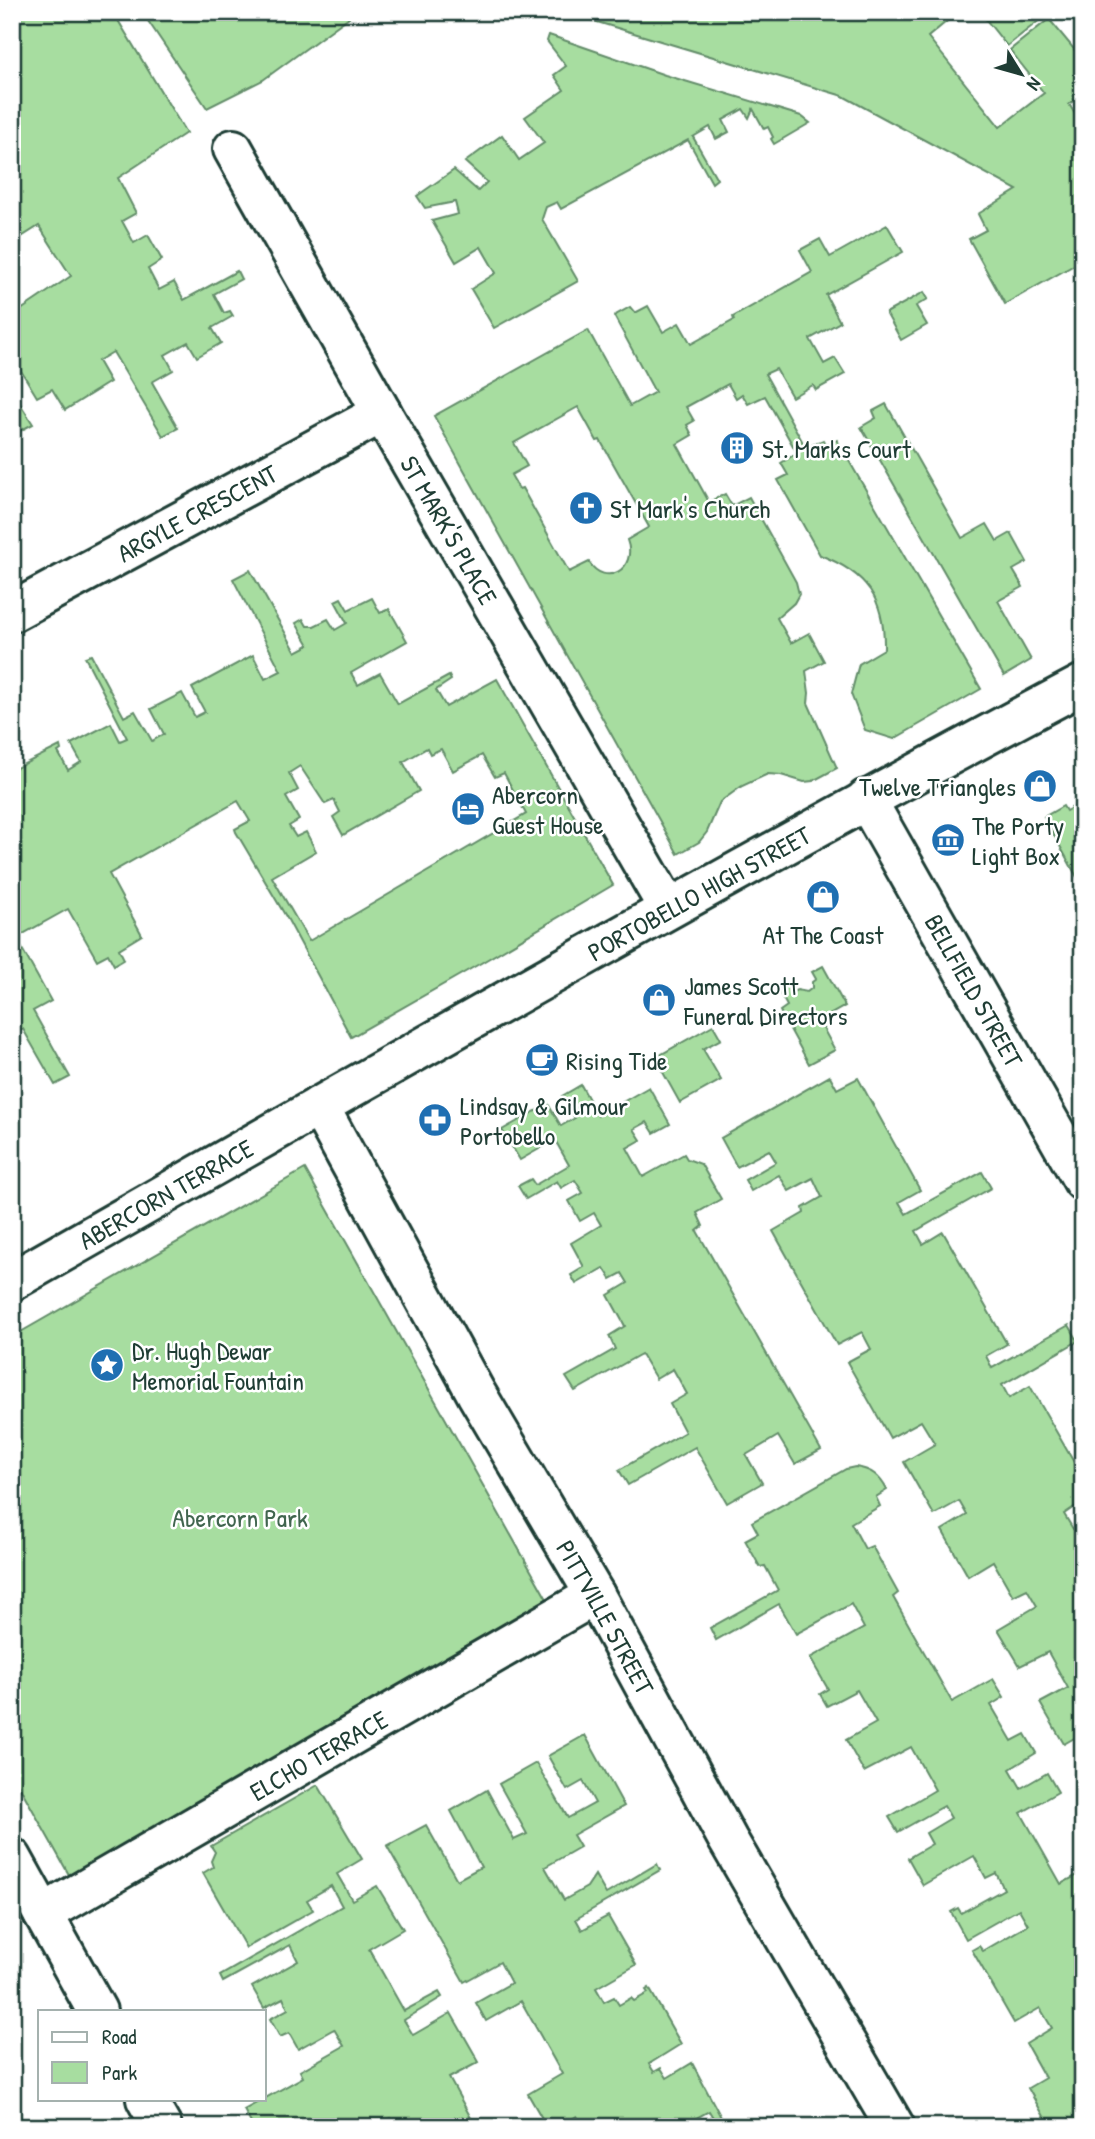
<svg xmlns="http://www.w3.org/2000/svg" width="1095" height="2139" viewBox="0 0 1095 2139" font-family="'Patrick Hand',sans-serif">
<style>
.green{fill:#a7dda0;stroke:#638d6a;stroke-width:2;fill-rule:evenodd}
.lines{fill:none;stroke-linecap:round;stroke-linejoin:round}
.street-casing{stroke:#1f3d34;stroke-width:44}
.secondary-casing{stroke:#1f3d34;stroke-width:44}
.street{stroke:#fff;stroke-width:38}
.secondary{stroke:#fff;stroke-width:38}
.labels{text-anchor:middle;dominant-baseline:central;stroke-width:5;stroke-linejoin:round;paint-order:stroke}
.poi-label{font-size:26px;fill:#1f3d34;stroke:#fff;text-anchor:start}
.street-label{font-size:26px;fill:#1f3d34;stroke:#fff}
.park-label{font-size:26px;fill:#41654f;stroke:#fff}
</style>
<rect width="100%" height="100%" fill="#fff"/>
<filter id="ink" filterUnits="userSpaceOnUse"><feTurbulence type="fractalNoise" baseFrequency=".0143" numOctaves="2"/><feDisplacementMap in="SourceGraphic" scale="14" xChannelSelector="R" yChannelSelector="G"/><feConvolveMatrix kernelMatrix="1 2 1 2 8 2 1 2 1" color-interpolation-filters="sRGB"/></filter>
<g filter="url(#ink)">
<g class="green">
<polygon points="12,12 113,12 186,133 118,178 136,213 122,221 134,243 148,235 162,260 148,269 159,290 174,282 184,300 237,271 241,279 214,294 224,313 230,311 233,316 212,328 221,343 197,357 188,342 165,355 173,370 152,382 178,428 163,436 113,352 98,361 110,382 65,410 52,389 37,397 12,356 12,316 71,276 39,226 12,243"/>
<polygon points="142,12 356,12 263,80 207,108"/>
<polygon points="564,12 958,12 928,37 1000,127 1044,93 1010,50 1049,19 1078,54 1083,51 1083,95 1069,104 1083,127 1083,260 1005,304 969,239 986,230 978,214 1017,190 843,96"/>
<polygon points="980,12 1043,12 1046,15 1007,46"/>
<polygon points="549,35 665,75 801,116 810,123 774,144 771,139 773,137 768,127 764,129 753,109 749,118 743,109 723,120 729,132 716,139 710,127 693,137 717,179 712,183 688,140 561,209 557,202 546,207 542,219 578,281 494,328 471,289 496,273 481,247 456,262 432,221 458,214 455,202 425,208 417,196 454,170 478,191 487,182 465,162 502,135 519,160 544,143 525,117 564,90 554,75 566,66 547,41"/>
<path d="M887,225L903,252L826,295L840,322L810,339L824,364L835,358L845,374L816,390L813,385L792,397L776,369L765,374L806,448L823,440L826,446L837,440L981,689L894,739L865,730L851,694L859,664L884,649C885,599 867,573 820,555L778,480L788,475L781,463L797,453L765,396L748,404L742,394L736,398L728,384L686,407L694,421L687,425L692,435L677,444L709,502L725,494L732,506L749,497L796,582L799,594L794,603L777,618L791,643L809,633L824,661L806,671L809,693L808,703L837,768L813,781L804,782L781,775L768,774L742,786L720,802L707,832L699,842L678,854L434,416L588,330L630,406L655,392L614,316L630,307L635,313L648,306L663,332L679,323L691,344L734,320L733,317L812,272L800,250L820,239L830,257ZM578,407L597,441L600,440L649,527L627,540C638,569 605,588 589,562L569,572L522,488L519,489L511,475L527,466L514,443Z"/>
<polygon points="924,292 928,299 916,306 927,325 901,340 886,313"/>
<polygon points="12,391 33,424 12,435"/>
<polygon points="886,404 962,538 987,524 997,541 1011,533 1027,562 1013,570 1023,587 998,601 1031,660 1004,676 861,427 876,418 873,411"/>
<path d="M250,570L296,652L309,645L296,623L303,619L307,626H314L328,619L335,630L347,623L335,601L341,598L348,610L372,598L380,613L389,609L407,641L351,673L358,685L380,673L398,704L449,676L451,680L436,690L446,707L497,679L613,885L481,963L351,1037L288,920L236,832L235,829L250,821L238,801L109,874L142,935L119,949L124,959L114,965L108,954L97,960L68,909L16,938L51,1001L33,1011L70,1077L55,1085L23,1029L12,1035V770L60,746L61,750L58,752L68,770L81,762L71,744L111,723L120,741L127,738L85,657L91,655L124,717L135,711L152,741L164,734L151,709L182,693L195,717L205,712L192,688L253,655L265,679L281,671L233,579ZM427,748L430,754L441,749L453,771L482,755L495,777L504,773L526,814L309,941L272,877L316,851L306,832L296,837L289,826L299,820L286,797L298,790L289,773L300,766L325,804L334,800L340,812L333,817L343,835L419,791L403,762Z"/>
<polygon points="1083,801 1083,888 1044,817 1063,806 1066,811"/>
<polygon points="823,966 845,1006 819,1021 835,1050 809,1064 780,1011 787,1006 778,989 788,984 792,992 797,990 807,992 812,988 812,982 816,979 812,972"/>
<polygon points="713,1025 721,1039 703,1049 721,1080 680,1103 655,1058"/>
<polygon points="830,1076 837,1089 858,1078 920,1190 899,1202 906,1214 982,1172 991,1188 916,1231 923,1244 943,1232 1007,1344 986,1356 992,1368 1069,1325 1078,1341 1002,1385 1009,1398 1030,1386 1083,1478 1083,1501 1064,1514 1073,1529 1083,1524 1083,1558 1078,1561 1083,1569 1083,1733 1064,1744 1040,1703 1068,1688 1048,1652 1020,1666 998,1629 1037,1606 1027,1589 1013,1596 993,1561 968,1576 942,1530 967,1515 959,1501 934,1515 904,1462 935,1444 921,1421 890,1438 847,1362 871,1349 862,1332 837,1345 773,1231 804,1213 803,1208 822,1197 813,1178 789,1191 779,1175 751,1191 745,1180 776,1162 769,1150 737,1167 721,1138"/>
<polygon points="581,1085 598,1116 649,1087 670,1124 654,1133 647,1122 634,1129 641,1140 627,1148 643,1177 684,1154 687,1159 701,1164 721,1199 697,1213 703,1226 697,1231 821,1450 795,1464 778,1436 746,1455 762,1483 727,1503 695,1447 628,1485 619,1470 685,1432 670,1404 687,1394 673,1369 656,1379 641,1354 575,1391 566,1377 615,1349 609,1336 625,1326 608,1295 628,1283 622,1273 611,1279 604,1268 576,1284 571,1275 584,1267 571,1243 601,1225 594,1213 580,1221 569,1201 583,1193 575,1180 561,1188 557,1181 526,1199 518,1186 531,1179 535,1185 569,1165 555,1140 520,1160 502,1130 548,1104 561,1126 575,1118 562,1096"/>
<polygon points="305,1169 548,1601 72,1880 12,1773 12,1337"/>
<path d="M855,1467C871,1469 880,1476 887,1490L876,1497L880,1506L851,1523L865,1549L872,1546L898,1593L893,1597L952,1702L993,1679L1004,1697L991,1705L1012,1741L1025,1734L1036,1753L1010,1769L1021,1788L1047,1773L1058,1792L1021,1813L1061,1884L1083,1872V2127H1050L1028,2088L1045,2078L1026,2044L1052,2028L1040,2008L1014,2023L972,1950L979,1946L983,1951L1028,1925L1019,1909L966,1939L951,1912L958,1908L961,1913L1004,1889L996,1873L986,1878L974,1856L923,1885L908,1858L932,1844L926,1833L951,1818L944,1806L898,1832L889,1817L935,1790L911,1747L864,1772L846,1740L876,1723L857,1690L827,1706L820,1694L828,1689L810,1658L864,1628L851,1604L796,1634L779,1604L716,1640L710,1628L778,1590L765,1566L760,1567L745,1540L758,1533L752,1522L846,1469Z"/>
<polygon points="585,1735 624,1806 573,1835 580,1847 545,1867 564,1900 587,1887 595,1875 606,1894 657,1864 660,1870 576,1919 582,1930 608,1916 636,1965 596,1988 604,2002 614,1997 619,2005 631,1998 634,2001 648,1993 646,1990 649,1988 681,2044 649,2064 654,2072 661,2068 667,2078 692,2063 723,2121 717,2124 709,2111 680,2127 583,2127 577,2116 558,2127 547,2127 528,2094 562,2074 521,2001 486,2021 476,2003 511,1983 500,1962 464,1982 387,1846 426,1825 457,1880 481,1867 451,1811 487,1790 514,1840 527,1834 499,1784 536,1763 568,1818 595,1803 583,1781 567,1790 548,1756"/>
<polygon points="318,1785 362,1859 337,1874 352,1900 377,1886 403,1929 369,1949 404,2011 439,1992 442,1997 404,2020 413,2035 451,2013 479,2062 449,2078 476,2127 396,2127 391,2118 374,2127 317,2127 316,2125 312,2127 253,2127 244,2110 303,2077 300,2071 344,2046 334,2029 298,2049 289,2033 280,2037 270,2019 288,2009 283,1998 264,2008 252,1987 298,1961 290,1945 223,1982 220,1976 342,1906 331,1886 307,1900 313,1910 246,1948 203,1873 213,1867 211,1861 215,1852 211,1846"/>
</g>
<g class="lines">
<g class="street-casing">
<g id="street">
<path id="s1" d="M233,149L382,413L668,908"/>
<path id="s2" d="M12,612L382,413"/>
<path id="s3" d="M866,799L1083,1181"/>
<path id="s4" d="M319,1106L476,1393L595,1595L728,1840L895,2127"/>
<polyline points="12,1858 97,2011"/>
<path id="s5" d="M43,1914L595,1595"/>
<polyline points="146,2099 162,2127"/>
</g>
</g>
<g class="secondary-casing">
<g id="secondary">
<path id="s6" d="M12,1281C367,1079 722,875 1083,684"/>
</g>
</g>
<use href="#street" class="street"/>
<use href="#secondary" class="secondary"/>
</g>
</g>
<defs>
<g id="building-disc" transform="scale(1.75)"><circle r="9.5" fill="#1f6fb2" stroke="#fff"/><path d="M-4-6H4V6H1V3H-1V6H-4ZM-2.5-4.3h1.7v1.8h-1.7ZM.8-4.3h1.7v1.8H.8ZM-2.5-1h1.7V.8h-1.7ZM.8-1h1.7V.8H.8Z" fill="#fff"/></g>
<g id="church-disc" transform="scale(1.75)"><circle r="9.5" fill="#1f6fb2" stroke="#fff"/><path d="M-1.2-6h2.4v3.5h3.3v2.4h-3.3V6h-2.4V-.1h-3.3v-2.4h3.3Z" fill="#fff"/></g>
<g id="shop-disc" transform="scale(1.75)"><circle r="9.5" fill="#1f6fb2" stroke="#fff"/><path d="M-5-2.5h2.3a2.7 3.5 0 0 1 5.4 0H5L5.5 6h-11ZM-1.5-2.5h3a1.5 2.3 0 0 0-3 0Z" fill="#fff"/></g>
<g id="hotel-disc" transform="scale(1.75)"><circle r="9.5" fill="#1f6fb2" stroke="#fff"/><path d="M-6-4.5h1.5V1H6V5H4.5V3h-9V5H-6ZM-4 0a1.8 1.8 0 1 1 3.6 0ZM.5 0V-2.5h3Q6-2.5 6 0Z" fill="#fff"/></g>
<g id="museum-disc" transform="scale(1.75)"><circle r="9.5" fill="#1f6fb2" stroke="#fff"/><path d="M0-6L6-3V-2H-6V-3ZM-5-1h2V3h-2ZM-1-1h2V3h-2ZM3-1h2V3H3ZM-6 4H6V6H-6Z" fill="#fff"/></g>
<g id="cafe-disc" transform="scale(1.75)"><circle r="9.5" fill="#1f6fb2" stroke="#fff"/><path d="M-5.5-4.5H6V0H3Q3 3.5 0 3.5H-2.5Q-5.5 3.5-5.5 0ZM3-3.2v2h1.7v-2ZM-6 4.5H4V6H-6Z" fill="#fff"/></g>
<g id="pharmacy-disc" transform="scale(1.75)"><circle r="9.5" fill="#1f6fb2" stroke="#fff"/><path d="M-2-6h4v4h4v4h-4v4h-4v-4h-4v-4h4Z" fill="#fff"/></g>
<g id="sight-disc" transform="scale(1.75)"><circle r="9.5" fill="#1f6fb2" stroke="#fff"/><path d="M0-6L1.8-2.2L6-1.7L2.9 1.2L3.7 5.4L0 3.3L-3.7 5.4L-2.9 1.2L-6-1.7L-1.8-2.2Z" fill="#fff"/></g>
</defs>
<g fill-rule="evenodd">
<use href="#building-disc" x="737" y="448"/>
<use href="#church-disc" x="586" y="508"/>
<use href="#shop-disc" x="1040" y="786"/>
<use href="#hotel-disc" x="468" y="809"/>
<use href="#museum-disc" x="948" y="840"/>
<use href="#shop-disc" x="823" y="897"/>
<use href="#shop-disc" x="659" y="1000"/>
<use href="#cafe-disc" x="542" y="1060"/>
<use href="#pharmacy-disc" x="435" y="1120"/>
<use href="#sight-disc" x="107" y="1365"/>
</g>
<g class="labels">
<g class="poi-label">
<text x="762" y="448">St. Marks Court</text>
<text x="610" y="508">St Mark's Church</text>
<text x="1016" y="786" text-anchor="end">Twelve Triangles</text>
<text x="492" y="794">Abercorn<tspan x="492" dy="30">Guest House</tspan></text>
<text x="972" y="825">The Porty<tspan x="972" dy="30">Light Box</tspan></text>
<text x="823" y="934" text-anchor="middle">At The Coast</text>
<text x="684" y="985">James Scott<tspan x="684" dy="30">Funeral Directors</tspan></text>
<text x="566" y="1060">Rising Tide</text>
<text x="460" y="1105">Lindsay &amp; Gilmour<tspan x="460" dy="30">Portobello</tspan></text>
<text x="132" y="1350">Dr. Hugh Dewar<tspan x="132" dy="30">Memorial Fountain</tspan></text>
</g>
<g class="street-label">
<text stroke="none"><textPath href="#s2" startOffset="210">ARGYLE CRESCENT</textPath></text>
<text stroke="none"><textPath href="#s1" startOffset="438">ST MARK'S PLACE</textPath></text>
<text stroke="none"><textPath href="#s6" startOffset="789">PORTOBELLO HIGH STREET</textPath></text>
<text stroke="none"><textPath href="#s3" startOffset="220">BELLFIELD STREET</textPath></text>
<text stroke="none"><textPath href="#s6" startOffset="177">ABERCORN TERRACE</textPath></text>
<text stroke="none"><textPath href="#s4" startOffset="586">PITTVILLE STREET</textPath></text>
<text stroke="none"><textPath href="#s5" startOffset="318">ELCHO TERRACE</textPath></text>
</g>
<g class="park-label">
<text x="240" y="1517">Abercorn Park</text>
</g>
</g>
<rect width="1095" height="2139" fill="none" stroke="#fff" stroke-width="42"/>
<rect x="21" y="21" width="1053" height="2097" fill="none" stroke="#1f3d34" stroke-width="2.5" filter="url(#ink)"/>
<rect x="38" y="2010" width="228" height="91" fill="#ffffff" stroke="#a5b1ae" stroke-width="2"/>
<rect x="52" y="2032" width="35" height="10" fill="#ffffff" stroke="#a5b1ae" stroke-width="2"/>
<text x="102" y="2044" font-size="21" fill="#1f3d34">Road</text>
<rect x="52" y="2062" width="35" height="21" fill="#a7dda0" stroke="#a5b1ae" stroke-width="2"/>
<text x="102" y="2080" font-size="21" fill="#1f3d34">Park</text>
<g transform="translate(1021 74) rotate(127)" stroke="#ffffff" stroke-width="5" paint-order="stroke">
<path d="M0-5L12 26L0 18L-12 26Z" fill="#1f3d34"/>
<text y="-10" font-size="19" font-weight="bold" text-anchor="middle" fill="#1f3d34">N</text>
</g>
</svg>
